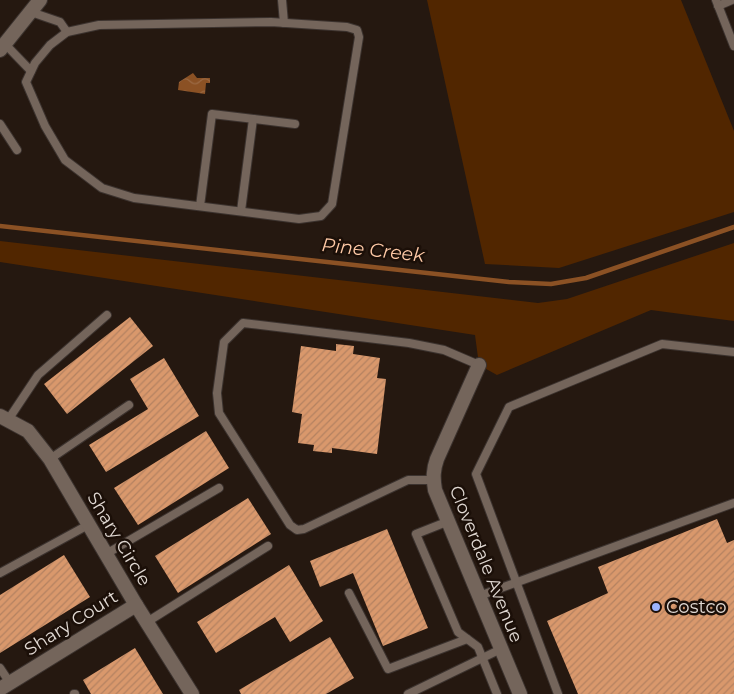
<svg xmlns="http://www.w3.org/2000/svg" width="734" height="694" viewBox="0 0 734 694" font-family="Montserrat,sans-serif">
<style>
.green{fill:#512600}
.water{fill:url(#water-waves)}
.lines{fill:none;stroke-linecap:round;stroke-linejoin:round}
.stream{stroke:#8b5124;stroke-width:4.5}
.building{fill:url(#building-hatch)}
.service-casing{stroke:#3c332f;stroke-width:10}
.minor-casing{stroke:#3c332f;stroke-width:16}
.service{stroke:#74655b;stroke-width:8}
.minor{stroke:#74655b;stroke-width:14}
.poi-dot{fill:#9db4fd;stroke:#1b0f08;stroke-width:2}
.labels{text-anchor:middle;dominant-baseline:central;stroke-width:5;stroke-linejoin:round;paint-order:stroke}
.street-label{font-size:18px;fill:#e1d9d3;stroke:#1b0f08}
.poi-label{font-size:18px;fill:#e1d9d3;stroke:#1b0f08;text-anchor:start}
.water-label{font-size:19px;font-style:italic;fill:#fec9a6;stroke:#1b0f08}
</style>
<defs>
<pattern id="water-waves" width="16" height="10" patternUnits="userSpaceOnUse" patternTransform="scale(1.25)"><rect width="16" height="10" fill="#8b5124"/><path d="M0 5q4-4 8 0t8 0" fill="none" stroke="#9b6943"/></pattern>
<pattern id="building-hatch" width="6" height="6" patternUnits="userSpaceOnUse" patternTransform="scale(1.25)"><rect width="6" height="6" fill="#d9986c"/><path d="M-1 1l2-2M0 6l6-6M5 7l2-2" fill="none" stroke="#b48261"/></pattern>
</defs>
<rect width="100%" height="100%" fill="#251810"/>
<g class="green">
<polygon points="427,0 681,0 734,131 734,212 559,268 485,264"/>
<polygon points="0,241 538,303 567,299 734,243 734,321 651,310 497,375 479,365 475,335 0,262"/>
</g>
<polygon class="water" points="193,73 197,78 210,78 210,83 206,83 205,94 178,90 179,82"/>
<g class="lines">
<polyline class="stream" points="0,226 509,282 551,284 586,278 734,227"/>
</g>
<g class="building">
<polygon points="130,317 153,346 67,414 44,384"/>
<polygon points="336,344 354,346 353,354 380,358 377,378 386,379 377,454 332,448 332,453 313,451 314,445 298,443 302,414 292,412 301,346 336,351"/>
<polygon points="164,358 199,416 106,472 89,445 148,409 130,379"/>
<polygon points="206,431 229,468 138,525 114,488"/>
<polygon points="248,498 271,534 178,593 155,556"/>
<polygon points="717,519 727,543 734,540 734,694 578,694 547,621 608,593 598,567"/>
<polygon points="387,529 428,628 383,646 353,573 320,587 310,561"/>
<polygon points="64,555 90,597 0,653 0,595"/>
<polygon points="289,565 323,621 290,642 275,617 216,653 197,622"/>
<polygon points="330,637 354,678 326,694 241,694 239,690"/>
<polygon points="135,648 163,694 91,694 83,680"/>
</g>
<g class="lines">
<g class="service-casing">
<g id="service">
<polyline points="282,0 284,23"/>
<polyline points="716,0 734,46"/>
<polyline points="718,6 732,0"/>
<polyline points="31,12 60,22 67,32"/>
<polygon points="271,22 347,27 357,30 359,37 332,204 321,216 299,219 134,198 102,188 65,160 45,126 26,82 35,63 50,45 67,32 99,25"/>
<polyline points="5,44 31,71"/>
<polyline points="0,124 17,150"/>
<polyline points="200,206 212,114 295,124"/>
<polyline points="241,211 253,119"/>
<polyline points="8,420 38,375 107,315"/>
<polyline points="50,459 129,405"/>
<polyline points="433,480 408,480 304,529 297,530 290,525 219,413 217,393 224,342 243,323 409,343 444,350 479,365"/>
<polyline points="449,521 416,534 458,632 478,647 497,694"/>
<polyline points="106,554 219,488"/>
<polyline points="0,573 88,525"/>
<polyline points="349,593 388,669 467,639"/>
<polyline points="479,596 734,503"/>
<polyline points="147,622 268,546"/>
<polyline points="0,668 10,683"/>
<polyline points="74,694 75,694"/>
<polyline points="408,694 501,649"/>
<polyline points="558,694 476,474 509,407 662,344 734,352"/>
</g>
</g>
<g class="minor-casing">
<g id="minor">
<polyline points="0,50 40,0"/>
<path d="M479,365L437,459C433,470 433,478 435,490L520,694"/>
<polyline points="0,416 28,431 50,459 136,605 192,694"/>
<polyline points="0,689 136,605"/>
</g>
</g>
<use href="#service" class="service"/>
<use href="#minor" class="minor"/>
</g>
<circle class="poi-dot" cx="656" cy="607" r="5"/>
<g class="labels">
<g class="street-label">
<text transform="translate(119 539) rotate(59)">Shary Circle</text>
<text transform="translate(486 564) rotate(68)">Cloverdale Avenue</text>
<text transform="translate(71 623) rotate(-32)">Shary Court</text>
</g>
<g class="poi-label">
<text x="666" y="607">Costco</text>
</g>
<g class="water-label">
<text transform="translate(373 250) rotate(6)">Pine Creek</text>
</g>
</g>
</svg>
